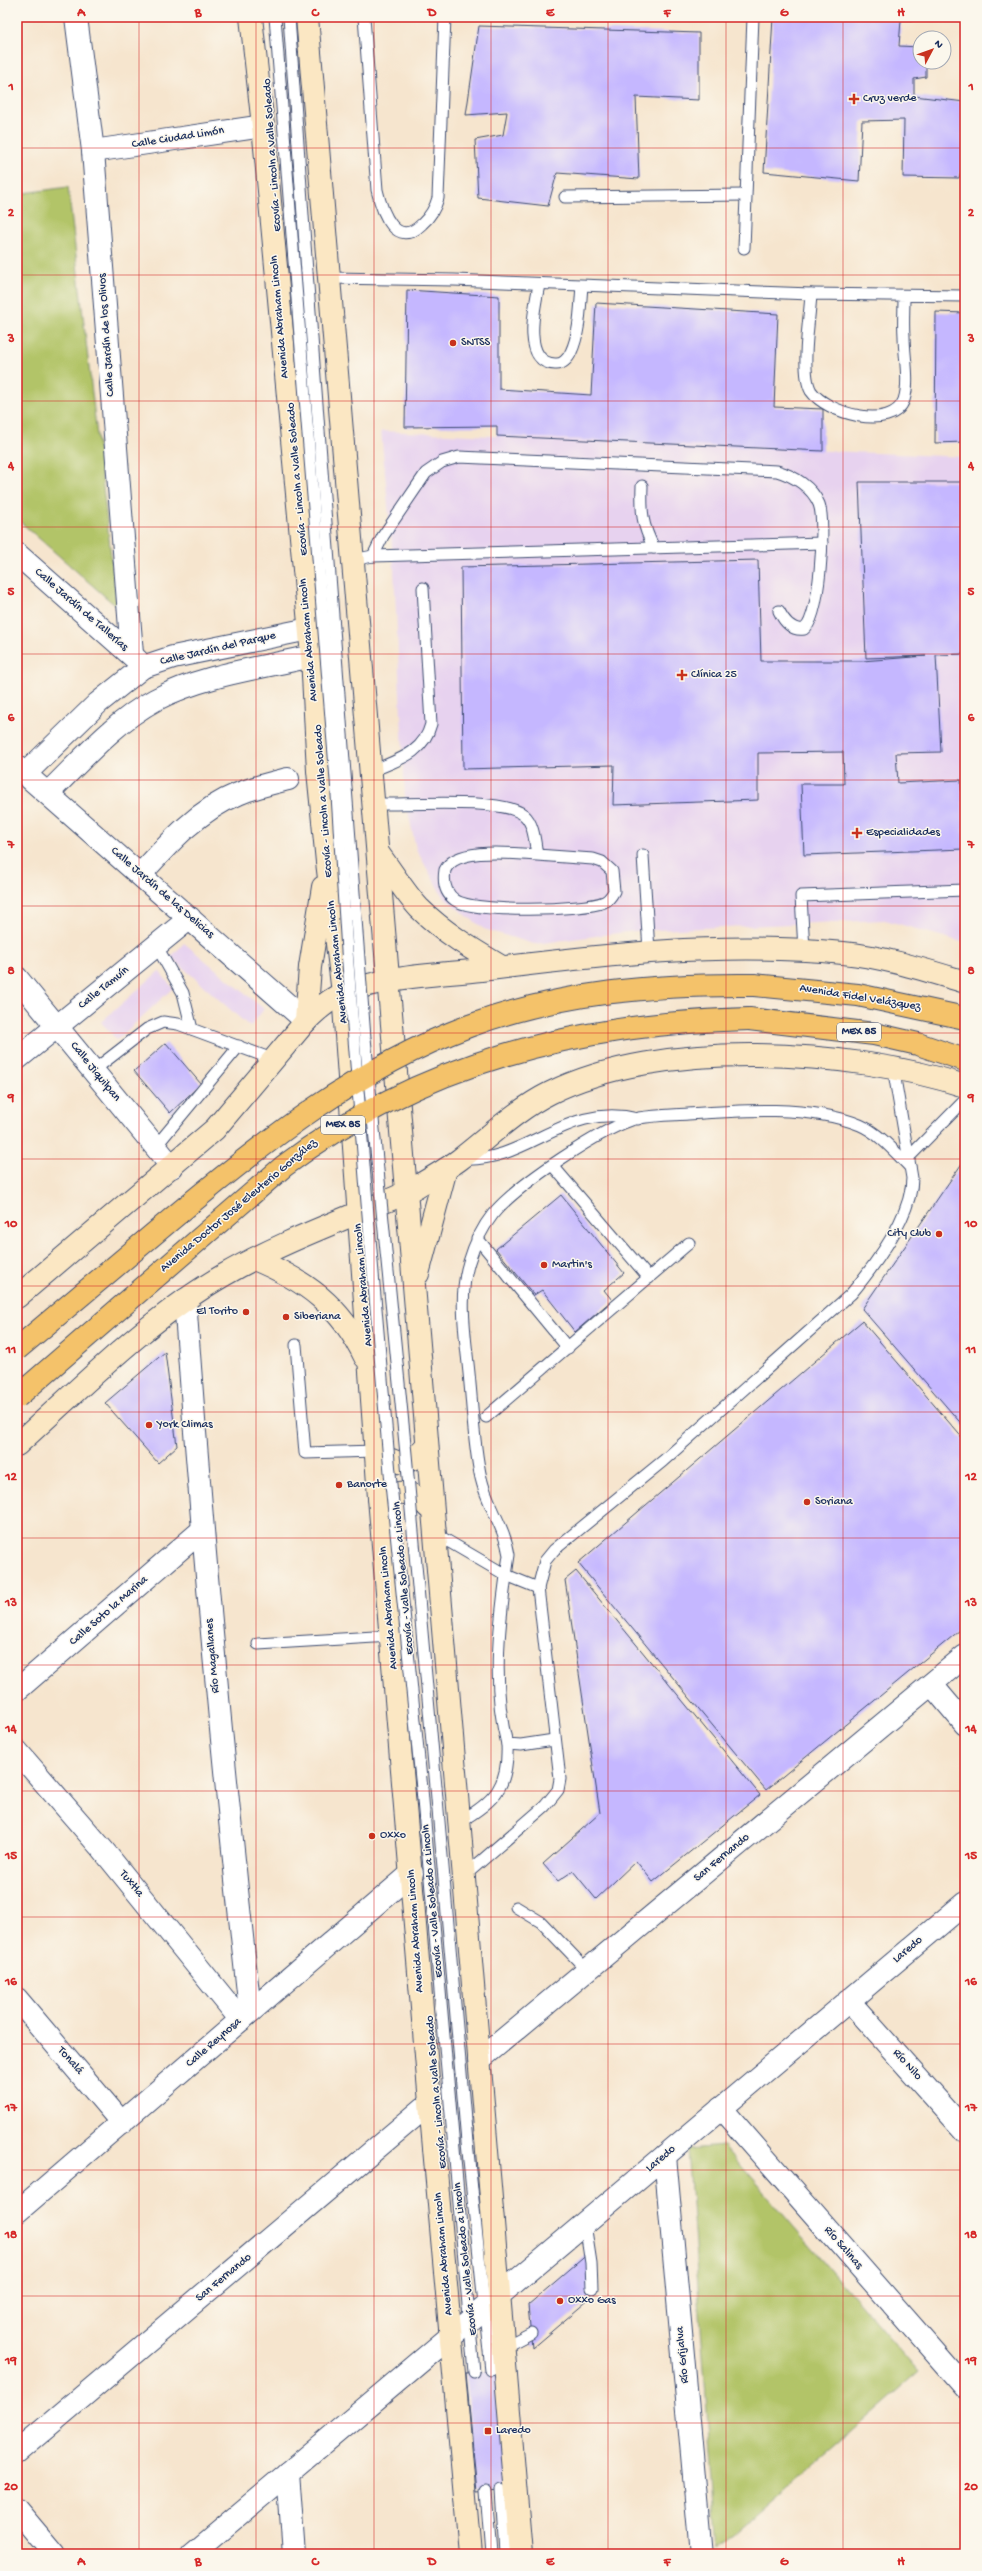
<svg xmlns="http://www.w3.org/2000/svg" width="982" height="2571" viewBox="0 0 982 2571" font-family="'Gochi Hand',sans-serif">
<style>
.built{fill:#e7d2ef}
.green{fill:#b2c467;stroke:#667a62}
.building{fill:#c5b7ff}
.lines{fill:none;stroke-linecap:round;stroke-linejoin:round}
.lane-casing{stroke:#3c4a6f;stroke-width:13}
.street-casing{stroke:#3c4a6f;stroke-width:24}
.secondary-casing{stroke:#3c4a6f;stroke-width:24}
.highway-casing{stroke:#3c4a6f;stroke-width:24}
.lane{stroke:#fff;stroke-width:11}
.street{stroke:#fff;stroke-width:22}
.secondary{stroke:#fbe7c3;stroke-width:22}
.highway{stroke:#f4c26a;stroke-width:22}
.lane-bridge-casing{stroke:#3c4a6f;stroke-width:13;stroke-linecap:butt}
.highway-bridge-casing{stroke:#3c4a6f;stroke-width:24;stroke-linecap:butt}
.lane-bridge{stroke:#fff;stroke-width:11}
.highway-bridge{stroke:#f4c26a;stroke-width:22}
.grid{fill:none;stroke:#d62828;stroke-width:1;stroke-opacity:0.55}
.poi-dot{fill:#c8321e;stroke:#fbf7ec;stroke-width:1.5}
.labels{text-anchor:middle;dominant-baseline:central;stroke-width:3;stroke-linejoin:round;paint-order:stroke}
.shield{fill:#fbf7ec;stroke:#5e6b89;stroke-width:1}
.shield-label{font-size:11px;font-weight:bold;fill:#1b2f5e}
.poi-label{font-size:12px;fill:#1b2f5e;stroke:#fbf7ec;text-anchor:start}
.street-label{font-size:12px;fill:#1b2f5e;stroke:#fbf7ec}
.neatline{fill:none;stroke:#d62828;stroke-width:1.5}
.grid-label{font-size:13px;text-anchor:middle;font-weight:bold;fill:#d62828}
</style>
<rect width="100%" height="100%" fill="#fbf7ec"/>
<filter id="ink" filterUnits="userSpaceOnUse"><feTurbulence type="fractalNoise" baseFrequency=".025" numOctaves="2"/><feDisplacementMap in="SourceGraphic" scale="8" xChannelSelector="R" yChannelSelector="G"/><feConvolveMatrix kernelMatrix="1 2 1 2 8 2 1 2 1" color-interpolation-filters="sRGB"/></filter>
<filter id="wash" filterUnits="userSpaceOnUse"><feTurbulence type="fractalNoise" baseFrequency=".012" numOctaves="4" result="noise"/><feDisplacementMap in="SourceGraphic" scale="16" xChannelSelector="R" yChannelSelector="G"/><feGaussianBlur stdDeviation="0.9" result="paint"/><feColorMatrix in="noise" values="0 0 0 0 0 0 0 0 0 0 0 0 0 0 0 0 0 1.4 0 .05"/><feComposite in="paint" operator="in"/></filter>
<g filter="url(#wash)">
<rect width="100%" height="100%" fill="#f6e5ce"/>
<g class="built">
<polygon points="381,431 965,457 965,943 885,920 634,931 534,944 484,929 443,897 416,849 405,797 394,569"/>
<polygon points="184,943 264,1009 250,1027 171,957"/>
<polygon points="159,971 173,988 117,1040 101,1022"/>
</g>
<g class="green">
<polygon points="68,187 117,607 17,519 17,194"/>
<polygon points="724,2146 919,2372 717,2549 688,2149"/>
</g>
<g id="blocks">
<g class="building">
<polygon points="773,17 938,17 938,21 901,20 899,46 920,47 920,62 926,62 926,77 914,79 914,96 965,102 965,156 959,178 903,177 904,120 862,121 859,181 764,172"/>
<polygon points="479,26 699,33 699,100 636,97 639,179 557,173 548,206 478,198 475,140 503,135 507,112 466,115"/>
<polygon points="407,290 499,296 499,389 591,395 596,303 778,314 774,407 823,409 823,451 497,436 497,426 405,427"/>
<polygon points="936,312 965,313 965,442 935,443"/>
<polygon points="859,482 965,482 965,654 936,655 941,752 896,753 898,783 961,780 964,849 804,855 801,784 844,784 843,752 758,753 758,800 613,805 614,765 463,769 461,567 758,560 761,661 862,661 926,656 866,658"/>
<polygon points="166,1043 201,1084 170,1113 134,1071"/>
<polygon points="965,1159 965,1428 862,1309"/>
<polygon points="561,1195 624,1273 604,1290 612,1300 575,1332 542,1290 534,1295 496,1249"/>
<polygon points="862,1321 965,1441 965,1626 766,1790 578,1563"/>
<polygon points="165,1352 177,1446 158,1463 105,1403"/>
<polygon points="576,1571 760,1795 653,1882 636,1861 596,1899 573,1871 558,1881 543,1864 600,1813 565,1580"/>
<polygon points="589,2253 592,2297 532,2348 528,2305"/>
<polygon points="498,2370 510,2489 477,2492 466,2373"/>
</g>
</g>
</g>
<g filter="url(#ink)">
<use href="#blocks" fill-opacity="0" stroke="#3c4a6f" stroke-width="1"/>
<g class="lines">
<g class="lane-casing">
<g id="lane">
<polyline points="275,17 295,274"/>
<polyline points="289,17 307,272"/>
<path d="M364,17L377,190C382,212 396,250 422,224C431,216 435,209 438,198L445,17"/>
<polyline points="565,197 745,195"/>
<polyline points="744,248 753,17"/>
<polyline points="329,278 454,280 811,294"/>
<path d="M539,285C535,305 521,363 555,364C562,365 568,359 571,352C580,333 580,308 582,286"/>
<path d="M904,297C904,310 903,323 904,336C904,356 910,381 904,400C892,432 826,413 811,391C800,372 810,317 811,294L965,296"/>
<path d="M642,486C641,512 642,525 654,548"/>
<path d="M373,556L383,536L426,473L442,462L459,457L777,471C794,476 812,487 819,504C826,522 820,619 804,629C792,631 784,621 779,611"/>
<polyline points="353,560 373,556 822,543"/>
<path d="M370,772C396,760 423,755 431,724L423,588"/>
<path d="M373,804C405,805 503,797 524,815C534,823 535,843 537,855L593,859L602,862L612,871L614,891C612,895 609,900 604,902C584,911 473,913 455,900C445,893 443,882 445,870C456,846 515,854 537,855"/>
<polyline points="643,855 649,951"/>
<polyline points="156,945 183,993 192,1029"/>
<polyline points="804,950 801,896 965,890"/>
<polyline points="94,1070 147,1029 163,1022 178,1024 272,1059"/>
<polyline points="156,1146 239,1046"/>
<polyline points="909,1157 965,1100"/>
<path d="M463,1159C528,1163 565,1101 638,1119"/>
<polyline points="553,1166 649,1278"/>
<polyline points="477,1238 568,1348"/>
<polyline points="296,1345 305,1453 376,1451"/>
<polyline points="486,1417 689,1243"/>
<polyline points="434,1533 506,1575 538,1588"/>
<polyline points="258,1644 391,1636"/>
<path d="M554,1740L521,1745L507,1744C491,1683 500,1616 509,1555C505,1527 487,1505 481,1478C474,1447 473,1415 470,1384C467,1345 457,1299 469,1262C474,1245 482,1228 493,1214C516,1186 604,1126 639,1118C655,1115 672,1115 688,1114C740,1110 811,1105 860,1125C879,1133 895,1152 910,1167"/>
<polyline points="436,1787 467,2142 491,2370"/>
<polyline points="422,1789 474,2372"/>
<path d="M459,1822C494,1802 509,1787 507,1744"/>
<path d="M464,1876L545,1806L558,1790L560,1779L538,1588L545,1561L554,1550L663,1461L851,1294C875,1265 912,1215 912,1178L893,1067"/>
<polyline points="516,1907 541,1922 587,1970"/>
<polyline points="585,2224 591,2263 592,2288"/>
<polyline points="504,2347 531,2333"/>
<polyline points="501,2490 505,2554"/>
<polyline points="486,2491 491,2554"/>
</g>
</g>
<g class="street-casing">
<g id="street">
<polyline points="76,17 93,151 132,654"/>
<polyline points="93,151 263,126"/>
<polyline points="17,554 137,660"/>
<polyline points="17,767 306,1021"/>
<polyline points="25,774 98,703 143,667 173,657 309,629"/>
<path d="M48,793C81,761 114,722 155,700C202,675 261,668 312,656"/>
<path d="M141,874C169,843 198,810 238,794C254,787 272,783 288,779"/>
<polyline points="17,978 172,1167"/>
<polyline points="17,1059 190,918"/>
<path d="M185,1300C202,1538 224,1775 250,2011"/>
<polyline points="932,1685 965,1724"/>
<polyline points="17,1690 201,1531"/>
<polyline points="17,1751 103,1850 241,2020"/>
<polyline points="17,1999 122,2123"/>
<polyline points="848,2000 965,2131"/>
<polyline points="479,2060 965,1656"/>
<polyline points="721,2108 965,2387"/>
<polyline points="665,2156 701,2554"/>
<polyline points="17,2212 412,1873"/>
<polyline points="17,2452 430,2103"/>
<polyline points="288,2473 294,2554"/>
<polyline points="17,2510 54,2554"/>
<polyline points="192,2554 965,1903"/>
</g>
</g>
<g class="secondary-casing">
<g id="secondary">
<polyline points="251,17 263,126 312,656 318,771 327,862 343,993 379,1498 430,2103 470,2554"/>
<polyline points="307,17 521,2554"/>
<path d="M378,853C392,871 404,892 419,908C443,932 473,950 502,967"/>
<polyline points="306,1021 310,967 323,887"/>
<path d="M254,1259C305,1280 341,1306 365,1357"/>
<polyline points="418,1274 446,1169"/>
<path d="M17,1297L215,1129L306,1021C317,1010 329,999 344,993C386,976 436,975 481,970C601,955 722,941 843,953C885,957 925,970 965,982"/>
<path d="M17,1445C83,1386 146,1320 224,1275C267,1250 314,1231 360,1212C376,1205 394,1199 409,1191C426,1181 444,1171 459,1160C489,1137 516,1110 550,1093C659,1038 851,1049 965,1086"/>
<path d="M376,1451C399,1467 408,1467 427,1445"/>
<path d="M379,1498C399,1490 414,1490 428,1507"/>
</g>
</g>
<g class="highway-casing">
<g id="highway">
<polyline points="754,985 858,995 965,1018"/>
<polyline points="749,1019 874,1034 918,1044 965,1060"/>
</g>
</g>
<use href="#lane" class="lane"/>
<use href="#street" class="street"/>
<use href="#secondary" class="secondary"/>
<use href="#highway" class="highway"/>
<g class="lane-bridge-casing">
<g id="lane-bridge">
<polyline points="307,272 365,1038 406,1454 436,1787"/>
<polyline points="295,274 336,780 347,951 367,1203 391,1484 422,1789"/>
</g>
</g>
<g class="highway-bridge-casing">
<g id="highway-bridge">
<path d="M17,1349C69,1305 121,1261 174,1217C264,1142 357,1068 469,1026C560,992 657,984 754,985"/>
<path d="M17,1397L284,1166C422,1062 579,1023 749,1019"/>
</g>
</g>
<use href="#lane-bridge" class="lane-bridge"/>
<use href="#highway-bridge" class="highway-bridge"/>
</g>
</g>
<path class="grid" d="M139,17V2554M256,17V2554M374,17V2554M491,17V2554M608,17V2554M726,17V2554M843,17V2554M17,148H965M17,275H965M17,401H965M17,527H965M17,654H965M17,780H965M17,906H965M17,1033H965M17,1159H965M17,1286H965M17,1412H965M17,1538H965M17,1665H965M17,1791H965M17,1917H965M17,2044H965M17,2170H965M17,2296H965M17,2423H965"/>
<g class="poi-dot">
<path d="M852 93h4v4h4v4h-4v4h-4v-4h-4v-4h4z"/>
<circle cx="453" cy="343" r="4"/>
<path d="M680 669h4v4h4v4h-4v4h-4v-4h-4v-4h4z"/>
<path d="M855 827h4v4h4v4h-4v4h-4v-4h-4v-4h4z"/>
<circle cx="939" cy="1234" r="4"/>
<circle cx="544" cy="1265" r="4"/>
<circle cx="246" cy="1312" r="4"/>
<circle cx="286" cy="1317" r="4"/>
<circle cx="149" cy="1425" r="4"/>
<circle cx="339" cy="1485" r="4"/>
<circle cx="807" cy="1502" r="4"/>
<circle cx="372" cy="1836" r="4"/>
<circle cx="560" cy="2301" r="4"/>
<rect x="484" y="2427" width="8" height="8" rx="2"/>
</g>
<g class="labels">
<g class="shield">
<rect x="837" y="1023" width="44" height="18" rx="3"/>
<rect x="321" y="1116" width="44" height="18" rx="3"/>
</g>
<g class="shield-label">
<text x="859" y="1032">MEX 85</text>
<text x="343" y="1125">MEX 85</text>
</g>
<g class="poi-label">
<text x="863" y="99">Cruz verde</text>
<text x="461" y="343">SNTSS</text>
<text x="691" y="675">Clínica 25</text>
<text x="866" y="833">Especialidades</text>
<text x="931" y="1234" text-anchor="end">City Club</text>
<text x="552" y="1265">Martin's</text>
<text x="238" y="1312" text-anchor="end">El Torito</text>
<text x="294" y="1317">Siberiana</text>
<text x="157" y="1425">York Climas</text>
<text x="347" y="1485">Banorte</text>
<text x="815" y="1502">Soriana</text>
<text x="380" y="1836">Oxxo</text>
<text x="568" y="2301">Oxxo Gas</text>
<text x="496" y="2431">Laredo</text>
</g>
<g class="street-label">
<text transform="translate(178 138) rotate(-9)">Calle Ciudad Limón</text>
<text transform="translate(273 155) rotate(-94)">Ecovía - Lincoln a Valle Soleado</text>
<text transform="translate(280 317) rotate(-95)">Avenida Abraham Lincoln</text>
<text transform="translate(107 335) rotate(-94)">Calle Jardín de los Olivos</text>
<text transform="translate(298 479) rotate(-95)">Ecovía - Lincoln a Valle Soleado</text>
<text transform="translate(81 610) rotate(41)">Calle Jardín de Tallerías</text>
<text transform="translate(309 640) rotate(-95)">Avenida Abraham Lincoln</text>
<text transform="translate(218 649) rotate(-13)">Calle Jardín del Parque</text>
<text transform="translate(324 801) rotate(-94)">Ecovía - Lincoln a Valle Soleado</text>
<text transform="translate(162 893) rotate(41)">Calle Jardín de las Delicias</text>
<text transform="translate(338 962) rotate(-96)">Avenida Abraham Lincoln</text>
<text transform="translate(104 988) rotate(-39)">Calle Tamuín</text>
<text transform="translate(860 998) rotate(9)">Avenida Fidel Velázquez</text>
<text transform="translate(95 1072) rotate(51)">Calle Jiquilpan</text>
<text transform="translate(239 1206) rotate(-40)">Avenida Doctor José Eleuterio González</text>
<text transform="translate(364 1285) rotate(-95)">Avenida Abraham Lincoln</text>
<text transform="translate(404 1578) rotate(-95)">Ecovía - Valle Soleado a Lincoln</text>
<text transform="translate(389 1608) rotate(-95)">Avenida Abraham Lincoln</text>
<text transform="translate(109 1611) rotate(-41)">Calle Soto la Marina</text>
<text transform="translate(213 1656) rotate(-95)">Río Magallanes</text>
<text transform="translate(722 1858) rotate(-40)">San Fernando</text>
<text transform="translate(131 1884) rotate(51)">Tuxtla</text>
<text transform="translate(433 1901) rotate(-95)">Ecovía - Valle Soleado a Lincoln</text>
<text transform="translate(416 1931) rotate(-94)">Avenida Abraham Lincoln</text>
<text transform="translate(908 1950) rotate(-40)">Laredo</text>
<text transform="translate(214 2043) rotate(-41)">Calle Reynosa</text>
<text transform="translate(70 2061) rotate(49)">Tonalá</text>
<text transform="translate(907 2065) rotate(48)">Río Nilo</text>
<text transform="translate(437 2092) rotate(-95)">Ecovía - Lincoln a Valle Soleado</text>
<text transform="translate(661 2159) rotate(-40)">Laredo</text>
<text transform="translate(843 2248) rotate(49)">Río Salinas</text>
<text transform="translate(444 2254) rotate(-95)">Avenida Abraham Lincoln</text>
<text transform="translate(466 2259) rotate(-96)">Ecovía - Valle Soleado a Lincoln</text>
<text transform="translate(224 2278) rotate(-40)">San Fernando</text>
<text transform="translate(683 2355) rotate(-95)">Río Grijalva</text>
</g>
</g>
<rect width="982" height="2571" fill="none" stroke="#fbf7ec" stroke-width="44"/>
<g transform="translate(932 50) rotate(49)"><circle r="19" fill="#fbf7ec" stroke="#a1a7b3"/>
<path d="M0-3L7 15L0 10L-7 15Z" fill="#c8321e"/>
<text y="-6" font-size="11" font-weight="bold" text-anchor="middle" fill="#1b2f5e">N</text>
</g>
<rect x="22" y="22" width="938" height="2527" class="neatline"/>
<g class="grid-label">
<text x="81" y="16">A</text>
<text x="198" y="16">B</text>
<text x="315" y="16">C</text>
<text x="432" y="16">D</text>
<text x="550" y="16">E</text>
<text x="667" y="16">F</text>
<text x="784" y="16">G</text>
<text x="901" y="16">H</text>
<text x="11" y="90">1</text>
<text x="971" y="90">1</text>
<text x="11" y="216">2</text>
<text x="971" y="216">2</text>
<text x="11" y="342">3</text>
<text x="971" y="342">3</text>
<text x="11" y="469">4</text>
<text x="971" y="469">4</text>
<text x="11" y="595">5</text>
<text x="971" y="595">5</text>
<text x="11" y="721">6</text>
<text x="971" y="721">6</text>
<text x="11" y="848">7</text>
<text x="971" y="848">7</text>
<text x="11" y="974">8</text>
<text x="971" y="974">8</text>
<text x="11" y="1101">9</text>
<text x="971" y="1101">9</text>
<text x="11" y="1227">10</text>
<text x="971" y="1227">10</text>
<text x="11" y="1353">11</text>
<text x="971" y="1353">11</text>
<text x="11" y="1480">12</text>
<text x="971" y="1480">12</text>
<text x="11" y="1606">13</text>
<text x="971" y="1606">13</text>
<text x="11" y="1732">14</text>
<text x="971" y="1732">14</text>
<text x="11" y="1859">15</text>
<text x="971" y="1859">15</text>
<text x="11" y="1985">16</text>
<text x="971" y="1985">16</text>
<text x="11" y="2111">17</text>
<text x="971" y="2111">17</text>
<text x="11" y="2238">18</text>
<text x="971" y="2238">18</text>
<text x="11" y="2364">19</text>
<text x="971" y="2364">19</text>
<text x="11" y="2490">20</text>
<text x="971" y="2490">20</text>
<text x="81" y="2565">A</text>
<text x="198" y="2565">B</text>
<text x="315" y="2565">C</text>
<text x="432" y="2565">D</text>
<text x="550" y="2565">E</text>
<text x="667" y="2565">F</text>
<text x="784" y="2565">G</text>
<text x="901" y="2565">H</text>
</g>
</svg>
